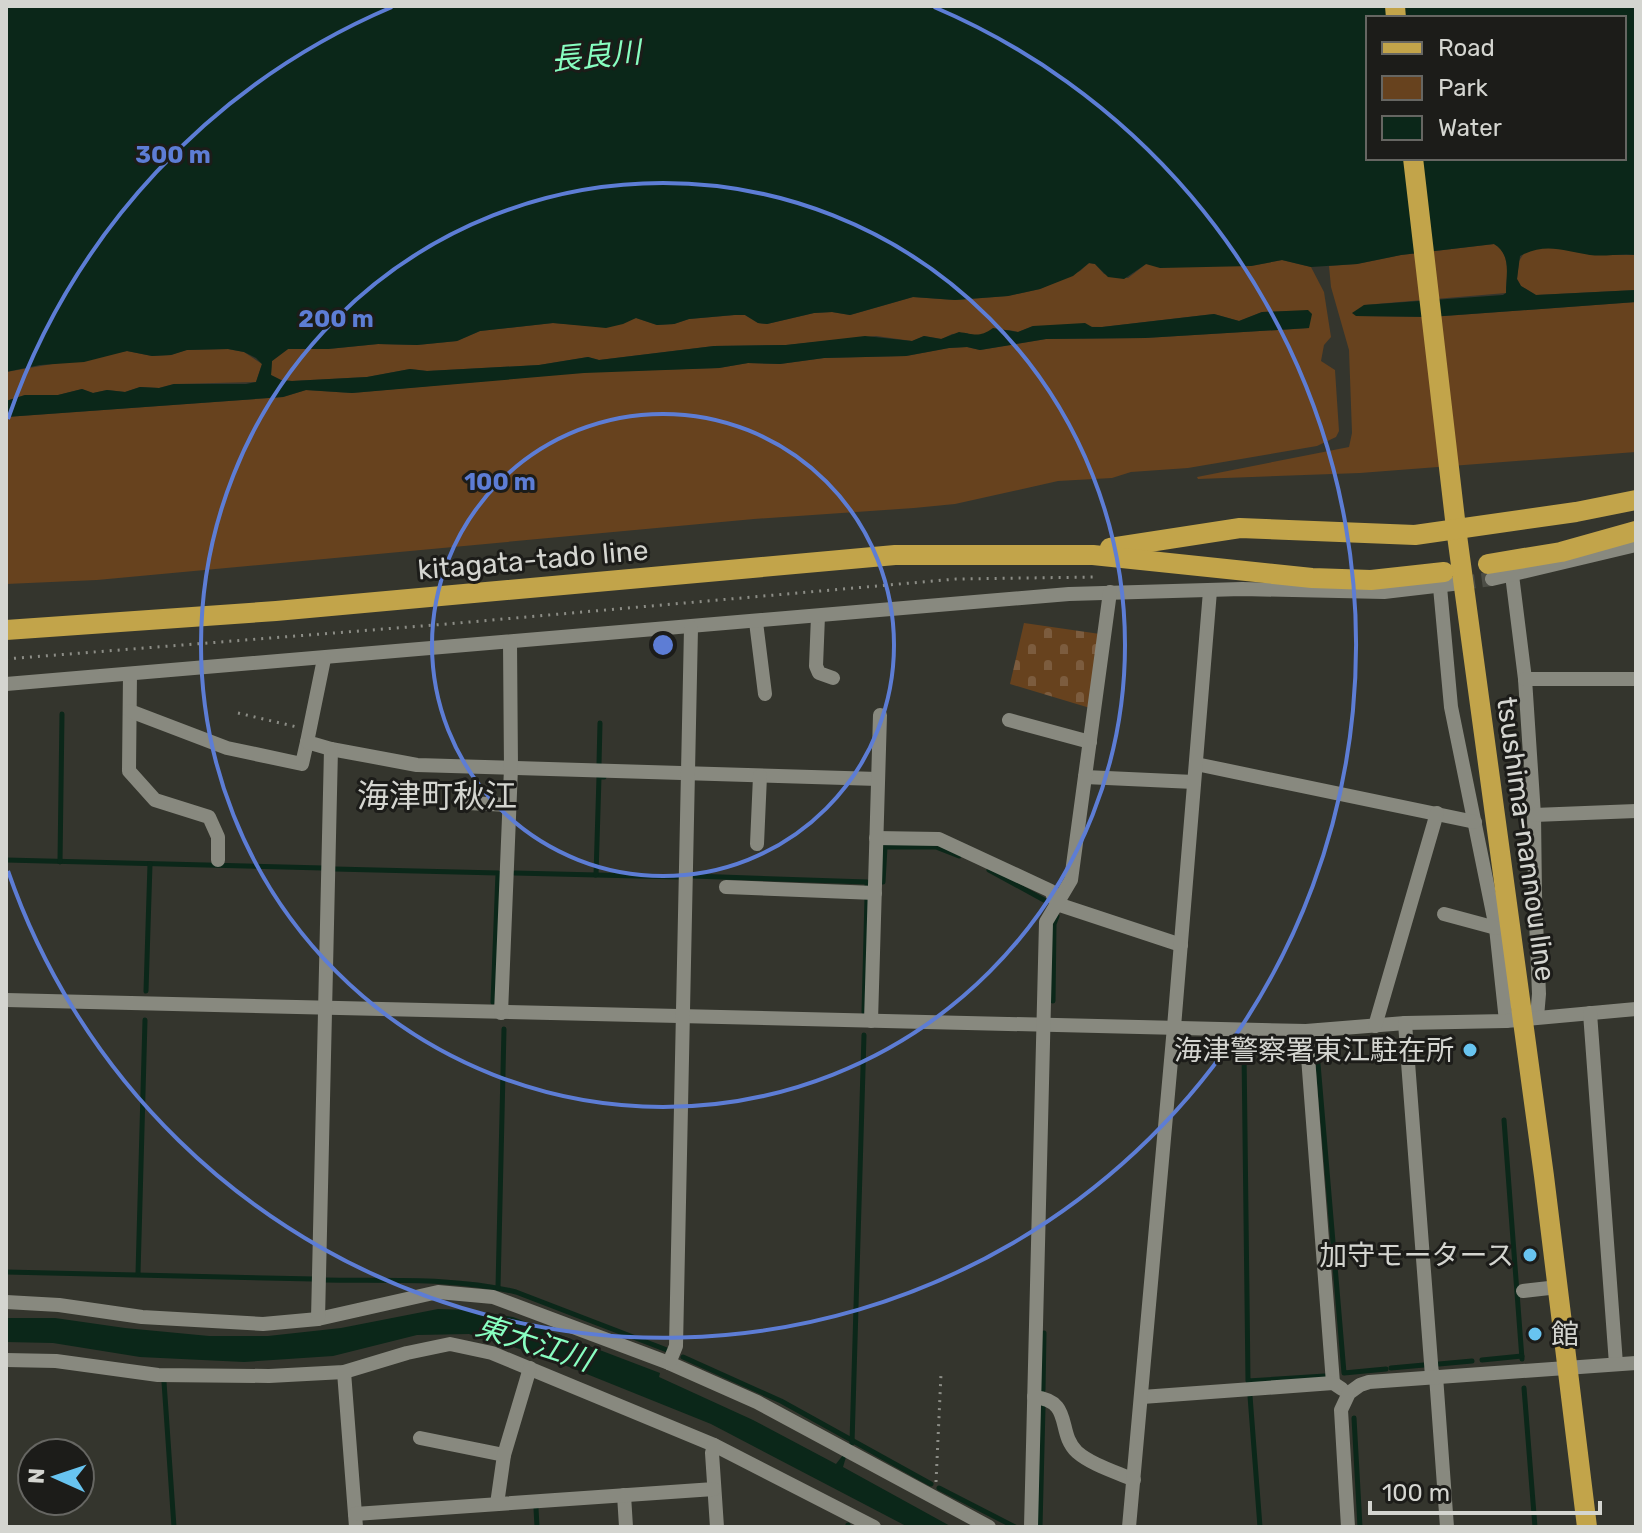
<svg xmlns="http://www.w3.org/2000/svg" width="1642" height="1533" viewBox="0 0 1642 1533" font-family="Rubik,'Noto Sans JP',sans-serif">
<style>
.green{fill:#67421e}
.cemetery{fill:url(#cemetery-stones)}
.water{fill:#0b2719;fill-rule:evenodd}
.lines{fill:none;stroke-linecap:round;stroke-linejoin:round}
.stream{stroke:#0b2719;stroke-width:5}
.minor-tunnel{stroke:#4c4d45;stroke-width:14;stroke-dasharray:14 7;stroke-linecap:butt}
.path{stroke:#8c8d86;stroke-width:3;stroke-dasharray:2 6;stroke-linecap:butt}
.minor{stroke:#88897f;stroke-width:14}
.major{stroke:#c2a44a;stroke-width:20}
.ring{fill:none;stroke:#5d7dd5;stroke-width:4}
.poi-dot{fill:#68c4f0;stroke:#1c1c19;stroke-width:3}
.labels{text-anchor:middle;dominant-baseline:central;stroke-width:6;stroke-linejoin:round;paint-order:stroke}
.street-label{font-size:28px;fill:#d4d5d0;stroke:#1c1c19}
.poi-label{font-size:28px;fill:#d4d5d0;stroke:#1c1c19;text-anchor:end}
.water-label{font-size:30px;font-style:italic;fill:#88fec1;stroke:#1c1c19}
.quarter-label{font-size:32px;fill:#d4d5d0;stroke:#1c1c19}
.centre{fill:#5d7dd5;stroke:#1c1c19;stroke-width:4}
.ring-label{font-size:24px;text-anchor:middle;font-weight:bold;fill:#5d7dd5;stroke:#1c1c19;stroke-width:6;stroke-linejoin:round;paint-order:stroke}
</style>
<defs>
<pattern id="cemetery-stones" width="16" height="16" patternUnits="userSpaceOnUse" patternTransform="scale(2)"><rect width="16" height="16" fill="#67421e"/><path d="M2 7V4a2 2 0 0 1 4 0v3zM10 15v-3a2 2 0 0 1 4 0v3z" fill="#7c5c3e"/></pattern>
</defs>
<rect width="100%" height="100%" fill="#34352d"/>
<g class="green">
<path d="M1494,244C1512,254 1506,275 1506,293L1364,305L1357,316L1430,317L1636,302V452L1360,473L1198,479L1197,477L1349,447L1352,433L1349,350L1331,287L1329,266L1357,264L1401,255Z"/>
<polygon points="1542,247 1574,250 1591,255 1636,255 1636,290 1536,295 1521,286 1517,279 1519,261 1524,253"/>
<polygon points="1282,260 1311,267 1324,292 1331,337 1324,345 1321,361 1335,370 1339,431 1336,437 1317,446 1188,468 1131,472 1112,478 1058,481 955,504 914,508 754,519 97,580 6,584 6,417 283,397 306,390 352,393 584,372 719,368 748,363 780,364 824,358 906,356 949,348 967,347 980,350 1046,339 1145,338 1309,328 1308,311 1262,312 1239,321 1214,314 1102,327 1033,326 1018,332 1009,330 975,337 967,333 952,334 942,339 924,336 912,341 876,336 786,345 714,346 599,360 588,357 539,365 427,371 410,369 367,377 292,381 281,380 271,375 272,361 288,349 328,349 378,344 417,345 457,341 480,331 553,323 593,326 636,318 657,325 674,324 689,319 735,315 745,315 758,323 767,324 814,313 832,312 850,315 913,297 955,300 1008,296 1040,289 1080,271 1089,263 1095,264 1104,274 1128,278 1146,264 1251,266"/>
<polygon points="228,349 244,352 262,364 256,382 174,384 159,388 140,387 125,392 107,390 93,393 82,389 58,395 25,395 6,401 6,372 127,351 152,356 171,355 186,350"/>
</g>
<polygon class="cemetery" points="1024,623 1100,634 1090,708 1010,684"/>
<g class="water">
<path d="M6,6H1636V255C1621,253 1605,257 1590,255C1565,251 1545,242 1520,256L1517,279L1521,286L1536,295L1636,290V302L1430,317L1356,316L1352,313L1364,305L1503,295L1506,293C1506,275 1512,255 1494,244L1401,255L1357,264L1311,267L1282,260L1251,266L1160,268L1146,264L1124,279L1108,277L1095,264L1089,263L1073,276L1040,289L1008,296L955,300L913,297L850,315L832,312L814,313L767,324L758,323L745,315H734L689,319L674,324L657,325L636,318L623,324L606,328L553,323L480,331L457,341L417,345L378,344L328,349H288L272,361L271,375L281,380L292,381L367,377L410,369L427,371L539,365L588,357L599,360L714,346L786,345L865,336L912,341L924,336L941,339L959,332C974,334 979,338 993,328L1018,332L1033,326L1085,323L1092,327H1102L1214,314L1239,321L1262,312L1308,310L1312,314L1309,328L1145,338L1046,339L980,350L967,347L949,348L906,356L824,358L780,364L748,363L719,368L584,373L352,393L306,390L283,397L6,417V401L25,395H58L82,389L93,393L107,390L125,392L140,387L159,388L174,384H246L256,382L262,364L256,358L244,352L228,349L187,350L171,355L152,356L127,351L84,362L40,365L6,372ZM1368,18H1624V158H1368Z"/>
<polygon points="438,1309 470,1310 513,1317 660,1373 659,1377 753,1420 836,1464 843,1455 846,1457 843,1467 952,1527 908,1527 711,1424 537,1354 469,1334 417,1335 333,1356 244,1362 140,1357 53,1343 6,1342 6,1318 55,1318 125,1328 209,1336 268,1336 341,1328"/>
</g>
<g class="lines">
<g class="stream">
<polyline points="599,764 600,723"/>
<polyline points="6,860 323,868"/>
<polyline points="60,862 62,714"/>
<polyline points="335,869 498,873 493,1002"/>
<polyline points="989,870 1044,900"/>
<polyline points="515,873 679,877"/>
<polyline points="596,875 599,777 604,777"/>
<polyline points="693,876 867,882 867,887"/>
<polyline points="883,882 885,847 936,847 959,856"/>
<polyline points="146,991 150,864"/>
<polyline points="1053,1001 1054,924 1057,916"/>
<polyline points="864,1012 867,897"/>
<polyline points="1244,1050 1248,1381 1325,1376"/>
<polyline points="1317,1052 1344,1373 1386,1369"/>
<polyline points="1504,1120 1522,1359"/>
<polyline points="6,1272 314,1279"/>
<polyline points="138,1274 145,1020"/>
<path d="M325,1280C388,1281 455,1277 516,1292L667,1350"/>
<polyline points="498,1288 504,1029"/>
<polyline points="683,1357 781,1401 931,1484"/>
<polyline points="1482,1360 1522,1356"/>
<polyline points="1439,1364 1472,1361"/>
<polyline points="1391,1368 1424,1365"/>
<polyline points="164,1382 174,1527"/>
<polyline points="1524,1388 1535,1527"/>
<polyline points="1043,1390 1044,1333"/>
<polyline points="1250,1396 1260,1527"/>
<polyline points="1354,1418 1360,1527"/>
<polyline points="852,1443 864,1035"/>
<polyline points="939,1488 1015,1527"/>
<polyline points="536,1508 537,1527"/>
<polyline points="848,1525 849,1527"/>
<polyline points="1040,1527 1043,1407"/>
</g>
<polyline class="minor-tunnel" points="1461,583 1492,579"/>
<g class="path">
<polyline points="6,659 447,624 956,579 1096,577"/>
<polyline points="238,713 297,727"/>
<polyline points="936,1482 941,1374"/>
</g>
<g class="minor">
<polyline points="1512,575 1525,679 1534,815 1535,895 1539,994 1537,1017"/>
<polyline points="1492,579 1636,545"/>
<polyline points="1440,587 1451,707 1496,928 1506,1021"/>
<polyline points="818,616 816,666 819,673 833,678"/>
<polyline points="756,622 765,694"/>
<polyline points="130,674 129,771 155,800 209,817 218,837 218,860"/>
<polyline points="1525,679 1636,679"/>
<polyline points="6,684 1069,594 1242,589 1384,592 1461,583"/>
<polyline points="130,711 227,748 302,764 307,742"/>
<polyline points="1009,720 1090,742"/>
<polyline points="331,749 417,765 878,779"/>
<polyline points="1196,764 1475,822"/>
<polyline points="1085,777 1194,782"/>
<polyline points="467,803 510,805"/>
<polyline points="1534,815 1636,811"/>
<polyline points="876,838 939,839 1051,891 1057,904 1181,945"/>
<polyline points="757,844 760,776"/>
<polyline points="726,887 875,893"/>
<polyline points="1444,914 1496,928"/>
<polyline points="6,1000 1306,1031 1405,1023 1506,1021 1636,1009"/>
<polyline points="501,1013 511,768 510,642"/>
<polyline points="1590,1013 1616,1364"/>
<polyline points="871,1021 880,715"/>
<polyline points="1405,1023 1432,1376"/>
<polyline points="1375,1026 1437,813"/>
<polyline points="1306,1031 1333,1383"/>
<polyline points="1523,1291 1558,1287"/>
<polyline points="6,1302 59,1305 142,1317 263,1324 318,1319 438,1292 493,1297 669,1363 757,1402 989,1527"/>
<polyline points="318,1319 331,749 307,742 324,659"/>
<polyline points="6,1360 56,1361 158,1375 269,1376 344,1372 407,1353 450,1344 492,1353 714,1445 874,1527"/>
<polyline points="669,1363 676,1346 691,628"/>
<polyline points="344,1372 356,1527"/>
<polyline points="1436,1376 1447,1527"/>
<path d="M1034,1397C1074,1401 1056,1432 1077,1452C1092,1465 1116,1472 1134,1480"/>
<polyline points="1142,1397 1333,1383 1342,1389"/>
<polyline points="420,1438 504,1455"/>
<polyline points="714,1445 712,1453 717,1527"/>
<polyline points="624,1495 626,1527"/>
<polyline points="497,1504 504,1455 530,1368"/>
<polyline points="355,1514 714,1489"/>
<polyline points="1031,1527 1046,922 1071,880 1110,592"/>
<polyline points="1129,1527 1174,1027 1210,591"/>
<polyline points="1348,1527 1341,1410 1349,1393 1360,1385 1369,1382 1636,1363"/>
</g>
<g class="major">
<polyline points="1395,6 1396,18"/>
<polyline points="1413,158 1456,528 1544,1176 1587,1527"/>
<polyline points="1110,548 1240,528 1415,535 1576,512 1636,500"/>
<polyline points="1488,564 1561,552 1636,531"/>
<polyline points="6,630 276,611 895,555 1093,555 1312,578 1371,580 1444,572"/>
</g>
</g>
<g class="ring">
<circle cx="663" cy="645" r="231"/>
<circle cx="663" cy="645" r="462"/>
<path d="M8 419A693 693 0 0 1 392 7M934 7A693 693 0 1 1 8 871"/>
</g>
<g class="poi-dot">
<circle cx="1470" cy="1050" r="8"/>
<circle cx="1530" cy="1255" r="8"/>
<circle cx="1535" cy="1334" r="8"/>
</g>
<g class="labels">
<g class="street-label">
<text transform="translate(533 560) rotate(-5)">kitagata-tado line</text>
<text transform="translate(1526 839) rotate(82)">tsushima-nannou line</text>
</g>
<g class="poi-label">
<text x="1454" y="1050">海津警察署東江駐在所</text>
<text x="1514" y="1255">加守モータース</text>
<text x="1551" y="1334" text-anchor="start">館</text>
</g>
<g class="water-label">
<text transform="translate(596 56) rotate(-5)">長良川</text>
<text transform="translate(534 1343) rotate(18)">東大江川</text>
</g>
<g class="quarter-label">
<text x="437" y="796">海津町秋江</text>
</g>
</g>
<circle cx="663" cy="645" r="12" class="centre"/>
<g class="ring-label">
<text x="173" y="163">300 m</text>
<text x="336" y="327">200 m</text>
<text x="500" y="490">100 m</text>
</g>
<rect width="1642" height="1533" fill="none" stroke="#d4d5d0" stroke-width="16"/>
<rect x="1366" y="16" width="260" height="144" fill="#1c1c19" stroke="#666662" stroke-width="2"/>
<rect x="1382" y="42" width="40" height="12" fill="#c2a44a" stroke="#666662" stroke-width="2"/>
<text x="1438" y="56" font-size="24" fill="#d4d5d0">Road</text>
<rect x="1382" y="76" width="40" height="24" fill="#67421e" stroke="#666662" stroke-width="2"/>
<text x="1438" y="96" font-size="24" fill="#d4d5d0">Park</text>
<rect x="1382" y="116" width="40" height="24" fill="#0b2719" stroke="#666662" stroke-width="2"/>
<text x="1438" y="136" font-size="24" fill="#d4d5d0">Water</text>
<g transform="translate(56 1477) rotate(273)"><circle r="38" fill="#1c1c19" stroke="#666662" stroke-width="2"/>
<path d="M0-6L14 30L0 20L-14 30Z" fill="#68c4f0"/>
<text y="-12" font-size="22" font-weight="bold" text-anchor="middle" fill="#d4d5d0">N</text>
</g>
<path d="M1370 1501v12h230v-12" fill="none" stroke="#d4d5d0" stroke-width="4"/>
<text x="1382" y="1501" font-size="24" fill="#d4d5d0" stroke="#1c1c19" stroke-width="6" paint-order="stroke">100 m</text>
</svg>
